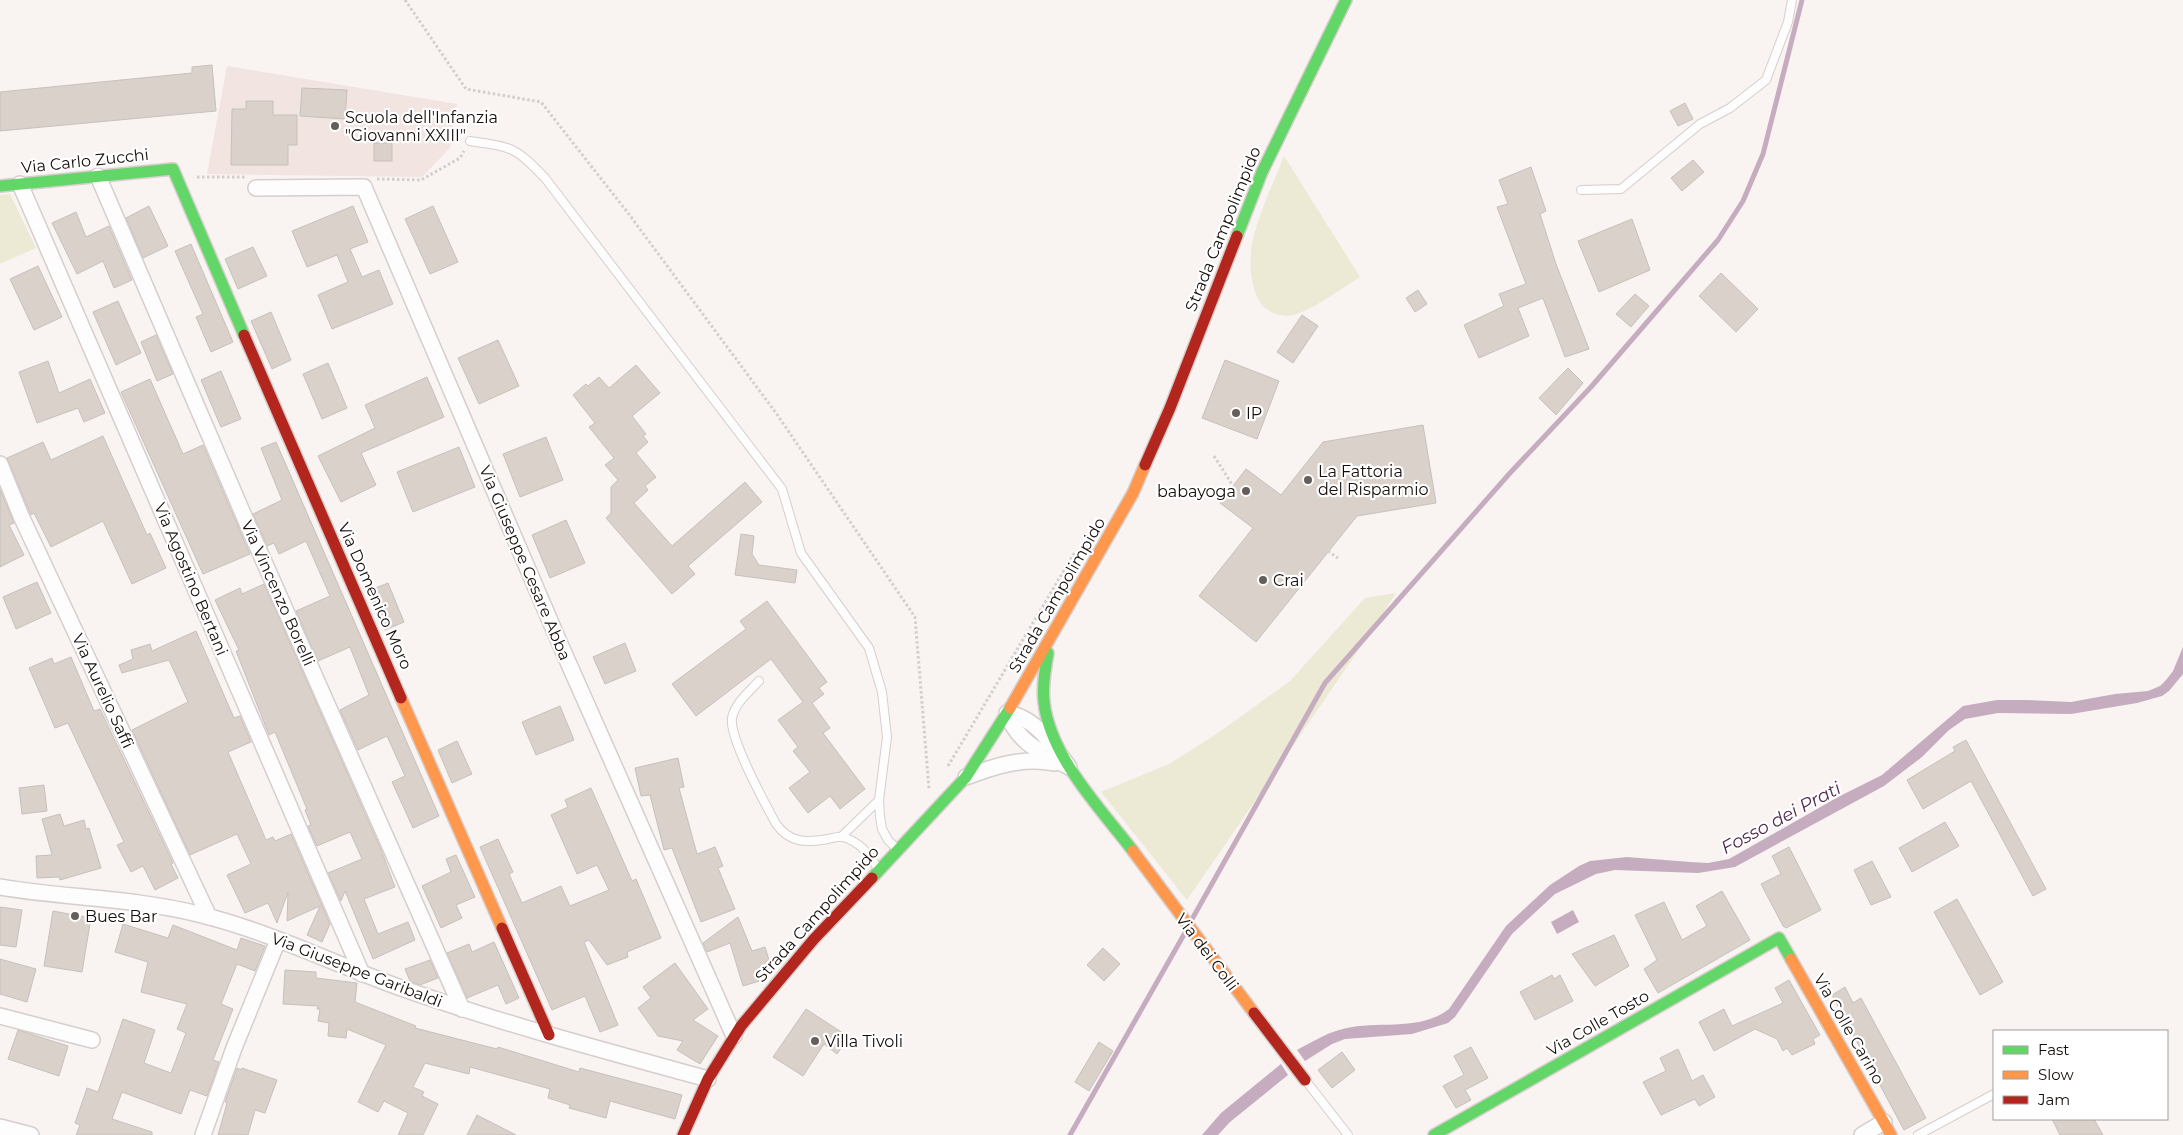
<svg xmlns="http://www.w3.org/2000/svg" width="2183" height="1135" viewBox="0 0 2183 1135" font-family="Montserrat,sans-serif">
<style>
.built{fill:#f2e4e0}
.green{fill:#ece9d5}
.water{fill:#c5adbf}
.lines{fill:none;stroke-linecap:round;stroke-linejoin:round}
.stream{stroke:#c5adbf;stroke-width:5}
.building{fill:#d9d1ca;stroke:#c6c1bd}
.lane-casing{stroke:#d6cecc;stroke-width:10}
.street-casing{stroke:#d6cecc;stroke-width:18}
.fast-casing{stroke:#d6cecc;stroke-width:14}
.slow-casing{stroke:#d6cecc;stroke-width:14}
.jam-casing{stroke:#d6cecc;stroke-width:14}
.path{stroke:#d1cfce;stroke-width:3;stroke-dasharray:2.5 2.5;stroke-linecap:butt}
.lane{stroke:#fefdfd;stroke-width:8}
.street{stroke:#fefdfd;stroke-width:15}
.fast{stroke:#63d668;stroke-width:11}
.slow{stroke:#ff974d;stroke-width:11}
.jam{stroke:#b3261e;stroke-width:11}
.poi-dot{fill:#655e5b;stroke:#fff;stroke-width:2}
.labels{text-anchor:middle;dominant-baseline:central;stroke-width:4.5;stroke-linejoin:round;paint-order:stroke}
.poi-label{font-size:16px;fill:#150d0a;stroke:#fff;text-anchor:start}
.street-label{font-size:16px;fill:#150d0a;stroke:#fff}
.water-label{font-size:18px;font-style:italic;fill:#52284d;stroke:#fff}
</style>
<rect width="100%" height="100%" fill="#f9f3f2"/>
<polygon class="built" points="227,66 457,104 450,148 422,177 207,174"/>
<g class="green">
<path d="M1284,156L1360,277C1340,289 1319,306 1297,314C1286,318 1274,315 1265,308C1249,294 1248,254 1254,235C1261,208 1274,182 1284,156Z"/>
<polygon points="10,194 36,248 0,264 0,195"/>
<polygon points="1396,593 1373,629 1187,900 1101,792 1169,764 1215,735 1290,681 1365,598"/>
</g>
<g class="water">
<path d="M2183,647V674L2169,691L2162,696L2137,703L2071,714L1998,713L1965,719L1949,730L1922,757L1884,786L1735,867L1698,873L1615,870L1596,874L1555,894L1512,934L1455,1017L1448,1023L1412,1034L1345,1039L1332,1044L1305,1061L1297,1050C1310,1043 1325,1034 1339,1030C1374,1019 1418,1033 1449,1009L1506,926L1550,885L1579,866L1590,861L1627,857L1690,862L1708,863L1729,859L1838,797L1882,775L1963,706L1997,700H2026L2071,702L2115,694L2148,691L2160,686L2166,680L2173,671Z"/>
<polygon points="1573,910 1579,922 1557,934 1551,922"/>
<polygon points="1281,1064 1288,1075 1230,1122 1218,1135 1202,1135 1221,1113"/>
</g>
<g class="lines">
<g class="stream">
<polyline points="1191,921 1325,683 1510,473 1591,387 1718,240 1743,201 1763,154 1802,0"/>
<polyline points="1070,1135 1186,931"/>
</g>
</g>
<g class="building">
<polygon points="212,65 216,111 0,131 0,92 192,73 192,67"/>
<polygon points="302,88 347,90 345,119 300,116"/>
<polygon points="246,101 273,101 273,115 297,115 297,145 288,145 288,165 231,165 232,109 246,109"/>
<polygon points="1685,103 1693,119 1678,126 1670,111"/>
<rect x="374" y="143" width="18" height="18"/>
<polygon points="1693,160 1704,172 1682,191 1671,178"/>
<polygon points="1531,167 1546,211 1540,214 1556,264 1589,349 1565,357 1543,298 1518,308 1529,336 1479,358 1464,325 1504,306 1499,294 1526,284 1497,207 1508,204 1499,180"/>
<polygon points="149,206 168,246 143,258 126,218"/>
<polygon points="353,206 368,242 350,249 362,277 379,270 393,304 332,329 318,295 348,282 337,255 307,267 292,231"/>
<polygon points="433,206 458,262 430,274 405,219"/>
<polygon points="76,212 86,237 109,226 132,280 114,288 103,261 77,274 52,223"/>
<polygon points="1632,219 1650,270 1599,292 1578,241"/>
<polygon points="191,244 233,342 211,352 196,317 203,314 175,251"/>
<polygon points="253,247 267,276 238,289 225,259"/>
<polygon points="38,266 62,317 34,330 10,279"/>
<polygon points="1721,273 1758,309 1736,332 1699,296"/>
<polygon points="1418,290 1427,304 1415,312 1406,298"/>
<polygon points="1635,294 1649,306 1631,327 1616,314"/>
<polygon points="118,301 141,353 116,365 93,312"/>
<polygon points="271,312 291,360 272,369 251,321"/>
<polygon points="1302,315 1318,326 1293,363 1277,352"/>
<polygon points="156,335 173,374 157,381 141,342"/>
<polygon points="498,340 519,386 479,404 458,358"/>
<polygon points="1225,360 1279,381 1257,439 1202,418"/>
<polygon points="48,361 59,393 90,379 105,413 84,422 78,408 37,423 19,372"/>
<polygon points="328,363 347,408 322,419 303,374"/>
<polygon points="636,365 660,393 632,416 646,434 643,436 648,442 636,453 656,477 645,486 648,490 634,503 672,546 745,482 762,502 688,566 695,574 672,594 606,518 611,513 611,487 618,480 605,465 614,458 589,427 595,423 573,395 586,384 588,386 599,377 609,388"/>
<polygon points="1568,368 1583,383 1556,415 1539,398"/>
<polygon points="221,371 241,419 221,427 201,380"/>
<polygon points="427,377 444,417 361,453 376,485 341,502 318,456 375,428 365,405"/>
<polygon points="150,379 183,454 203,445 250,554 203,574 121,392"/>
<polygon points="1423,425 1436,503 1357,516 1256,642 1199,596 1253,528 1220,503 1246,469 1281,495 1323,442"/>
<polygon points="103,436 147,535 150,533 166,568 132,584 103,521 51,547 34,513 31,515 7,458 43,442 51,460"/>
<polygon points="546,437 563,480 520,497 503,454"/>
<polygon points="276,442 439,816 413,828 392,782 405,776 387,736 358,750 340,710 369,695 350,647 318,661 296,611 330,596 306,541 279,554 274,543 267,546 253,514 282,500 261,448"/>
<polygon points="459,447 475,487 413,512 397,472"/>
<polygon points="0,489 14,523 9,525 24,555 0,567"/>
<polygon points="566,520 585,563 550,578 532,535"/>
<polygon points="741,534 754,536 752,554 759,565 797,570 795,583 735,575"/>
<polygon points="37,582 51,613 16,629 3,597"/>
<polygon points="388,583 404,622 385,630 368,591"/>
<polygon points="264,584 382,852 395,887 364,899 378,934 408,922 415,940 373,959 345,891 341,901 328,873 362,859 350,832 317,846 308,826 311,825 305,810 307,809 275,732 269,735 236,651 239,650 215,600 240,588 242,594"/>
<polygon points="767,601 827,682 819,688 824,694 812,703 830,728 823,733 865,789 840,809 830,796 808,813 789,788 810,772 793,751 798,747 778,720 803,702 771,659 696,716 672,684 746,629 740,621"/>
<polygon points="196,631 234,718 240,716 251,742 228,752 266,840 273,837 275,841 291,834 330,924 322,942 307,935 320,906 287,921 288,892 277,923 268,903 245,913 227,875 251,864 237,834 190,855 132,730 188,702 169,660 122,673 119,665 133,659 131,650 150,644 152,651"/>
<polygon points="625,643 636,671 605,684 593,657"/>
<polygon points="71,657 94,711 100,709 173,863 171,864 178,878 155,890 143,866 131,872 117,845 124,842 68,723 55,728 29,668 52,658 54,664"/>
<polygon points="560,706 574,740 536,755 522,722"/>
<polygon points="1966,740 2046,889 2033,896 1971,781 1923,809 1907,780 1955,751 1953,747"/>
<polygon points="457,741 472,774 452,783 438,750"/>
<polygon points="678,758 684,787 679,788 697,854 715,847 723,866 718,868 735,909 701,922 672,848 664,850 650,795 641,796 635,768"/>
<polygon points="44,785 47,811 22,814 19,788"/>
<polygon points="591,788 632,881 636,879 661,938 627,952 628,957 607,965 589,940 584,942 618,1025 600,1032 585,996 552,1010 480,847 498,839 513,872 509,874 522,903 561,886 570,906 609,890 597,865 577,874 551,815 568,807 565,800"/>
<polygon points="60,814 64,826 84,820 86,829 89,828 101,868 60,880 59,877 37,878 36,856 52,855 42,819"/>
<polygon points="1945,822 1959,846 1912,872 1899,848"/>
<polygon points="1789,847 1821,910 1786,928 1783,926 1761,884 1781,874 1772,856"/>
<polygon points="456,855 475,897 456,905 462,918 441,928 422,886 451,872 446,859"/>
<polygon points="1872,861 1891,897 1871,905 1854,870"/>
<polygon points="1722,891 1750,940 1658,993 1644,969 1657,960 1635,915 1664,902 1682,940 1707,926 1696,906"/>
<polygon points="1957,899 2003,982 1980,995 1934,912"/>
<polygon points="0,907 22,910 16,947 0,945"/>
<polygon points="53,911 91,918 82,972 44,966"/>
<polygon points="738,917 752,951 765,947 772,970 763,980 743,986 730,943 707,952 703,943"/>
<polygon points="123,924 168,938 173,925 237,950 241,938 265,946 255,971 237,964 221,1004 233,1009 213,1060 219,1062 207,1096 190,1090 181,1114 122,1092 112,1119 152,1132 152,1135 76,1135 80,1125 75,1123 87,1088 98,1092 123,1019 155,1030 144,1063 171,1073 186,1033 177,1029 187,1004 141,992 148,962 115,952"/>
<polygon points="1614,935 1629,966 1595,986 1572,954"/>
<polygon points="494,942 519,998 506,1004 498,985 467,998 447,953 469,944 472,952"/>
<polygon points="1103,948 1120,964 1104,981 1087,965"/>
<polygon points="0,959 36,969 27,1002 0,994"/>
<polygon points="430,960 438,978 420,985 410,981 405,969"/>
<polygon points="675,963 708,1009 693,1020 718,1036 700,1064 677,1050 683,1041 658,1036 638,1008 651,998 643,987"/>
<polygon points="285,970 316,972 316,978 357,983 355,1002 416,1026 415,1028 497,1049 498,1047 579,1072 580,1068 682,1095 675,1119 610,1101 606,1118 569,1108 570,1105 548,1098 550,1089 470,1067 469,1074 425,1063 413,1087 424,1092 422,1096 438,1104 423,1135 398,1135 408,1113 384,1101 378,1112 358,1102 386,1045 347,1029 346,1038 328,1036 329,1023 318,1021 320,1009 317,1009 318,1006 283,1004"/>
<polygon points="1552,975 1554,979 1560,975 1573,1001 1535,1020 1520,992"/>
<polygon points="1789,980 1820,1035 1813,1039 1815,1044 1792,1055 1787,1048 1783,1051 1777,1039 1755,1029 1714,1051 1699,1022 1724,1009 1732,1026 1783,1003 1775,988"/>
<polygon points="1845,987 1853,1003 1861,998 1926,1118 1904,1130 1832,995"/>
<polygon points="806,1009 849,1037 837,1054 824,1044 803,1076 773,1057"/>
<polygon points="18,1030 68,1046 59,1076 8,1059"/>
<polygon points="1099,1042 1113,1051 1089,1091 1075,1082"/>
<polygon points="1471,1047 1488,1078 1465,1090 1471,1100 1456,1108 1443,1086 1464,1075 1454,1056"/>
<polygon points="1678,1049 1692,1081 1703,1075 1715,1097 1699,1106 1695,1099 1661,1115 1643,1082 1666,1071 1660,1058"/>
<polygon points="1342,1052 1355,1070 1332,1088 1318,1070"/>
<polygon points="237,1068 241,1070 242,1068 277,1080 265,1113 255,1110 248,1135 218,1135 227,1103 225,1102"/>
<polygon points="477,1115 516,1135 467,1135"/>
<polygon points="2052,1119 2094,1119 2103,1135 2060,1135"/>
</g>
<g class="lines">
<g class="lane-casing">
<g id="lane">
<path d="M470,141C513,147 515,147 545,178L782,489L801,553L869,648L882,692L887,737L879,800L880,817L882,829L888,840L897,849"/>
<polyline points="1581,190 1621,189 1700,124 1730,108 1766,80 1788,22 1792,0"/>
<path d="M759,681C749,692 735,703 732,718C729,739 765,803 776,824C790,843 806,843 828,839C833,838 839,836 843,837C860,842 869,854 877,867"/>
<polyline points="841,837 879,800"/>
<polyline points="1306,1081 1348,1135"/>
<polyline points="1918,1135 1994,1094"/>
</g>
</g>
<g class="street-casing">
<g id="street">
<polyline points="98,176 250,530 462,1009"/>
<polyline points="20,184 362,974"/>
<polyline points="256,188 364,187 560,644 734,1036"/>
<polyline points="0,464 21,516 209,917"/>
<path d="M1007,713C1037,718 1052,745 1069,767C1043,753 1018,744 1007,713Z"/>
<path d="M966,777C995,766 1022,757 1054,763"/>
<path d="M0,887C65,898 134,898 198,914C269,931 336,965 404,989C504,1024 606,1051 708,1079"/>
<polyline points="0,1016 92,1040"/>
<polyline points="0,1127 31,1135"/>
<polyline points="203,1135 234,1048 278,940"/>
<polyline points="1862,1135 1884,1122"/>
</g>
</g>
<g class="fast-casing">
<g id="fast">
<polyline points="0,186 173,169 244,335"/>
<polyline points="1237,236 1262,172 1346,0"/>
<path d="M1048,653C1045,669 1042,686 1044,702C1050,757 1101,809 1133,851"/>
<polyline points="872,878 966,777 1010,708"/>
<polyline points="1434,1135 1779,938 1791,959"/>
</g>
</g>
<g class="slow-casing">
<g id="slow">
<polyline points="401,698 502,928"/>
<polyline points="1010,708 1133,493 1145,465"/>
<polyline points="1133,851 1254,1013"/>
<polyline points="1791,959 1891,1135"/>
</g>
</g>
<g class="jam-casing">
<g id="jam">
<polyline points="244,335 401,698"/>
<polyline points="1145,465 1170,408 1237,236"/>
<polyline points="502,928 549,1035"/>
<polyline points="1254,1013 1305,1080"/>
<polyline points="683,1135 708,1079 741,1026 814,939 872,878"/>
</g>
</g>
<g class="path">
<polyline points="405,0 466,89 541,102 628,213 776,413 915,617 929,789"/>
<polyline points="197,177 246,177"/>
<polyline points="377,179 421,180 460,158 464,151"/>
<polyline points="1214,456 1233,486"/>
<polyline points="1328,551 1338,558"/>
<polyline points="948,766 1075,552"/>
</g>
<use href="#lane" class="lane"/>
<use href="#street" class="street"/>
<use href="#fast" class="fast"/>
<use href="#slow" class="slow"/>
<use href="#jam" class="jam"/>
</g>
<g class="poi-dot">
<circle cx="335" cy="126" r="5"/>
<circle cx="1236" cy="413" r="5"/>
<circle cx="1308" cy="480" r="5"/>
<circle cx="1246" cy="491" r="5"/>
<circle cx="1263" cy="580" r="5"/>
<circle cx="75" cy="916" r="5"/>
<circle cx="815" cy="1041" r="5"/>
</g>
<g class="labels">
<g class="poi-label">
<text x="345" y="117">Scuola dell'Infanzia<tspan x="345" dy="18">"Giovanni XXIII"</tspan></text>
<text x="1246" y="413">IP</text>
<text x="1318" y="471">La Fattoria<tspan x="1318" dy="18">del Risparmio</tspan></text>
<text x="1236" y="491" text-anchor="end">babayoga</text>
<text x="1273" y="580">Crai</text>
<text x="85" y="916">Bues Bar</text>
<text x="825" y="1041">Villa Tivoli</text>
</g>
<g class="street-label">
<text transform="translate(85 161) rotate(-6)">Via Carlo Zucchi</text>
<text transform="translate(1223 229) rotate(-68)">Strada Campolimpido</text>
<text transform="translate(525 563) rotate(67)">Via Giuseppe Cesare Abba</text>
<text transform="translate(191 579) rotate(67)">Via Agostino Bertani</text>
<text transform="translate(278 593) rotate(66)">Via Vincenzo Borelli</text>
<text transform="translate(1057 595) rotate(-60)">Strada Campolimpido</text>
<text transform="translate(375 596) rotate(66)">Via Domenico Moro</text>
<text transform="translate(103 691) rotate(65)">Via Aurelio Saffi</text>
<text transform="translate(817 914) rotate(-48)">Strada Campolimpido</text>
<text transform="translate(1207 952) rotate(53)">Via dei Colli</text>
<text transform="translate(357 970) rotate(21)">Via Giuseppe Garibaldi</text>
<text transform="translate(1598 1023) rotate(-30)">Via Colle Tosto</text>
<text transform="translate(1849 1029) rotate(60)">Via Colle Carino</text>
</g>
<g class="water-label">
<text transform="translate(1781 818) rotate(-28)">Fosso dei Prati</text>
</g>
</g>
<rect x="1993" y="1030" width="175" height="90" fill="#ffffff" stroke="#a19e9d"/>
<rect x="2003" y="1046" width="25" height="8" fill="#63d668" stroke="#a19e9d"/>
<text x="2038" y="1055" font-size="15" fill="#150d0a">Fast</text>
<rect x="2003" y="1071" width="25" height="8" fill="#ff974d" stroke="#a19e9d"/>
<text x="2038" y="1080" font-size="15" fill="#150d0a">Slow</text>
<rect x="2003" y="1096" width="25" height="8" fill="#b3261e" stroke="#a19e9d"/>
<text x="2038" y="1105" font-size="15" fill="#150d0a">Jam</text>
</svg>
